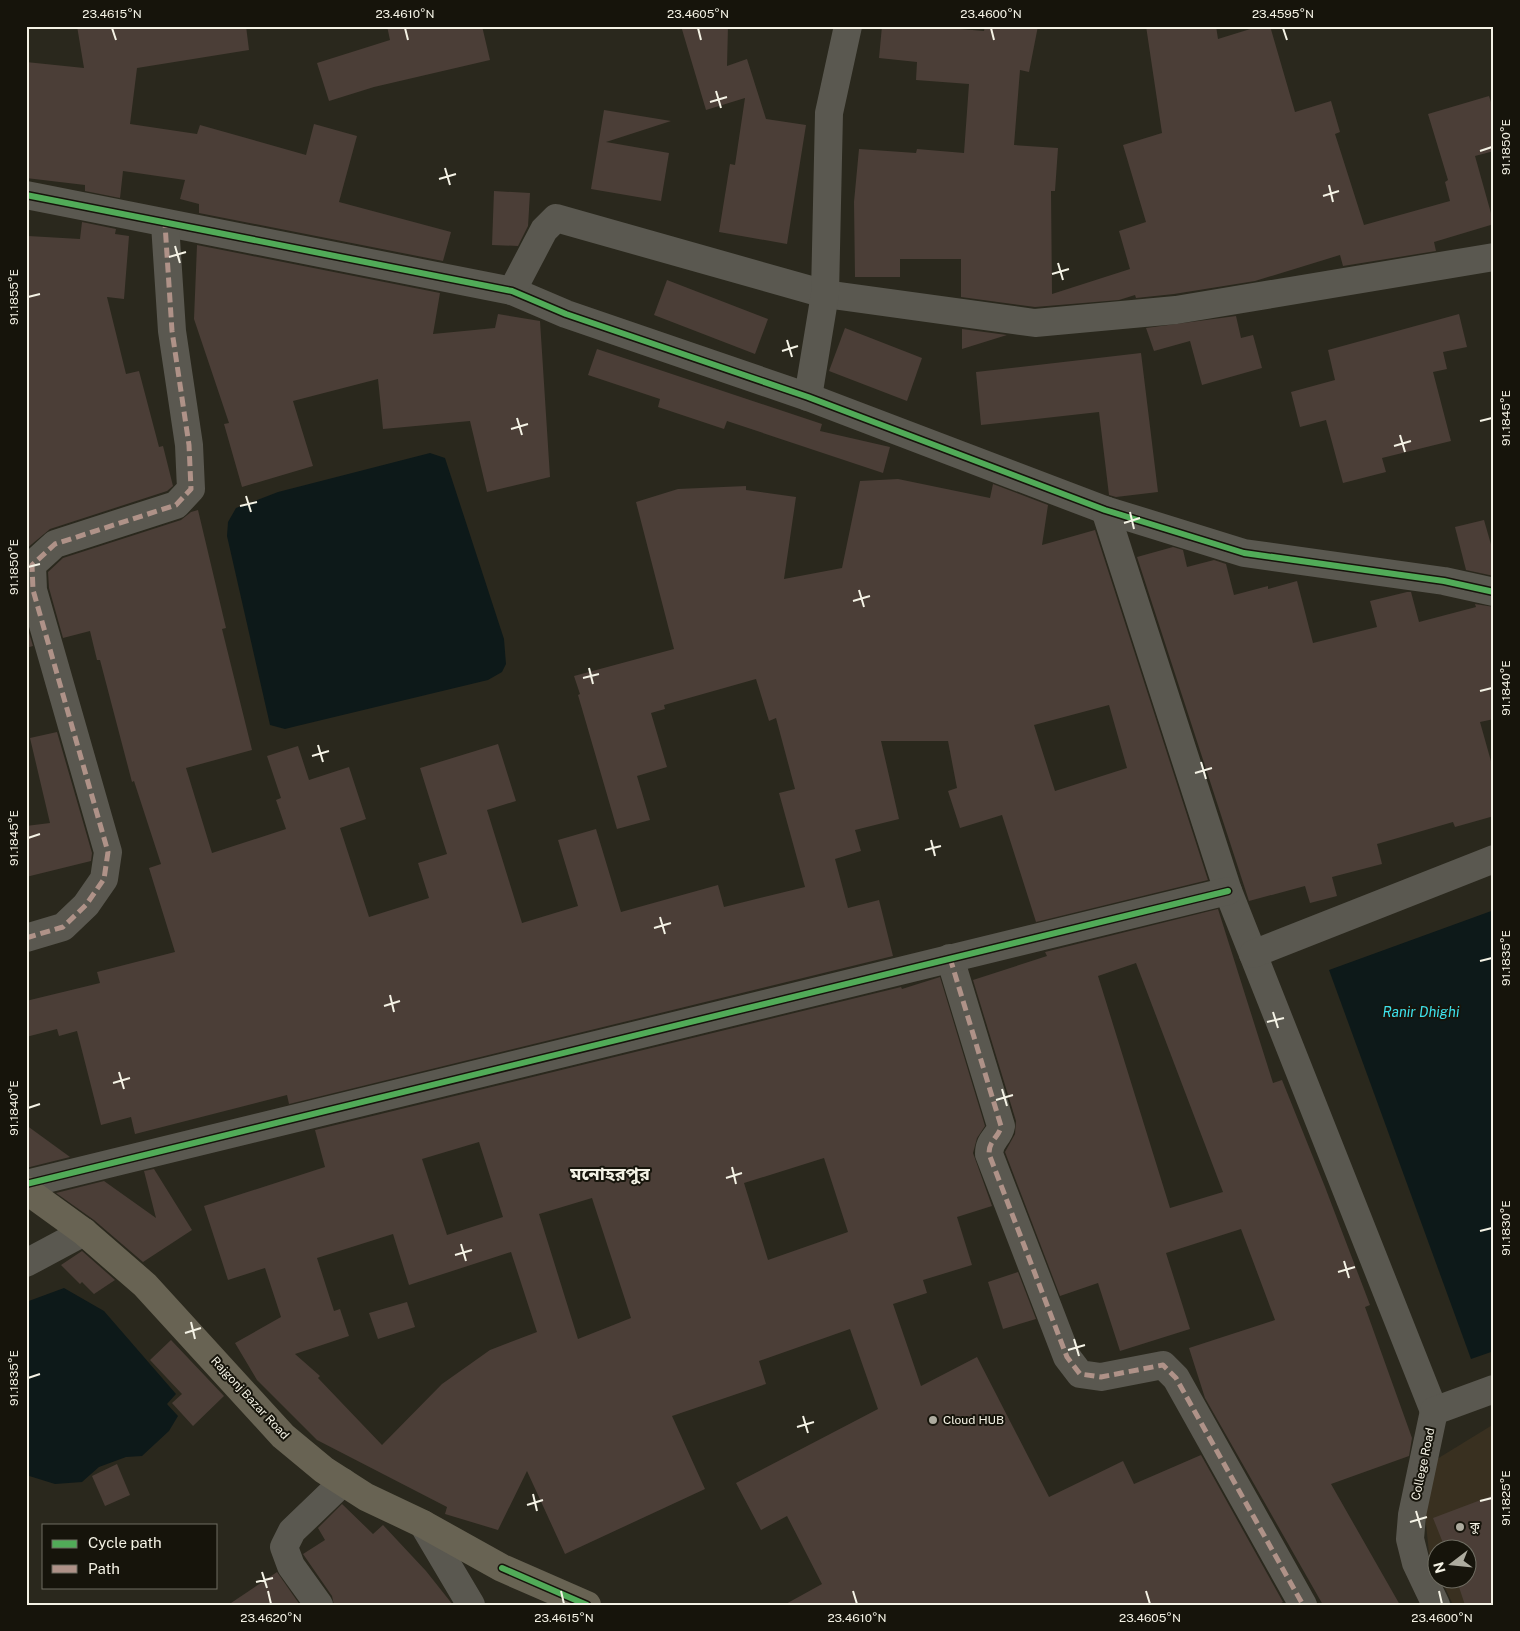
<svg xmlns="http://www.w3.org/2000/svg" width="1520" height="1631" viewBox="0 0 1520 1631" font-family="'Public Sans','Noto Sans Bengali',sans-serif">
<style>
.education{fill:#393020}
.water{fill:#0d1919}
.building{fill:#4b3e37;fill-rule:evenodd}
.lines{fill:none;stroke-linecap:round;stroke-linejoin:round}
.street{stroke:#5a5850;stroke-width:28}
.primary{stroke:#686353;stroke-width:28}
.quiet{stroke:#af9288;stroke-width:5;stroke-dasharray:10 5;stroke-linecap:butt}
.cycleway-casing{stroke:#16140b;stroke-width:9}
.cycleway{stroke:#51ab58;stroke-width:6}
.ticks{fill:none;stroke:#f4f2e5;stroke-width:2}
.poi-dot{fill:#adab9f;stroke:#16140b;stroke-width:2}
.labels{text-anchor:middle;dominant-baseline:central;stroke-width:4;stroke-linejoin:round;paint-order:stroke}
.street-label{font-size:12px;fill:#f4f2e5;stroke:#16140b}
.poi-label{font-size:12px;fill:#f4f2e5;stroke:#16140b;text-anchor:start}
.water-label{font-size:14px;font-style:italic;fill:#3ee1ea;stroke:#16140b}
.district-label{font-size:18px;font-weight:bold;fill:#f4f2e5;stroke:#16140b}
.neatline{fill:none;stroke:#f4f2e5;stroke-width:2}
.ticks-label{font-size:12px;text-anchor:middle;fill:#f4f2e5}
</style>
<rect width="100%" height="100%" fill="#2a281d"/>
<polygon class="education" points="1494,1424 1494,1605 1453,1605 1441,1579 1468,1578 1468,1548 1438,1548 1437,1571 1429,1553 1424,1505 1437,1459"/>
<g class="water">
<polygon points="430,453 445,458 504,639 506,664 502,672 488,680 297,726 285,729 270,725 227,536 228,522 236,508 278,492"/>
<polygon points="1494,910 1494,1351 1471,1359 1329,970"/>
<polygon points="64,1288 104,1311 176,1394 167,1404 178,1416 169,1431 142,1456 126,1457 99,1467 82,1482 55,1484 26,1475 26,1302"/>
</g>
<g class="building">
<polygon points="77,26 246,26 249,50 137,68 130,124 197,134 200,125 306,155 314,124 357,136 339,202 451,232 443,261 199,213 199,204 180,199 185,180 123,171 120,198 85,191 85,185 26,178 26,62 84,68"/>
<polygon points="387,26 482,26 490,60 374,87 329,101 317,63 390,40"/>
<polygon points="681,26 728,26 727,66 747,59 766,119 806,125 787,244 719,232 730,164 735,165 745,98 706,110"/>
<polygon points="882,26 925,26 984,31 985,26 1038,26 1029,72 1020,70 1014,145 1058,148 1055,191 1051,191 1052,294 1130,269 1119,231 1146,222 1123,145 1162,133 1146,26 1216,26 1218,39 1260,26 1270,26 1295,112 1331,101 1340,132 1335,134 1364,225 1450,201 1445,182 1448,180 1428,114 1489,96 1494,111 1494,151 1475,156 1494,224 1434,242 1436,251 1343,266 1340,255 1255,281 1174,294 1136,298 1135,295 1119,300 1035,307 961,297 961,259 900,259 900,277 855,277 854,202 859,149 916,153 917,149 964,153 969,84 916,80 917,62 879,58"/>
<polygon points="604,110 671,121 606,142 669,153 661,201 591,189"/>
<polygon points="494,191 530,193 528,226 518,246 492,245"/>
<polygon points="82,222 116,229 115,234 129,236 124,299 107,297 126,374 139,371 159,447 163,446 173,486 167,491 50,529 26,549 28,236 80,239"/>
<polygon points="197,245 440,293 433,334 495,328 498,314 540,321 550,477 487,492 470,421 383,429 378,379 293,401 313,466 242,487 224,424 229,423 194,319"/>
<polygon points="667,280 768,319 755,354 654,315"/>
<polygon points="1459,314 1467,347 1443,352 1447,369 1433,372 1451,441 1382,458 1386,472 1343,483 1326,420 1300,427 1291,392 1335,380 1328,350"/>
<polygon points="1236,316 1241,338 1253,335 1262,368 1202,385 1190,341 1154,351 1146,328"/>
<polygon points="845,328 922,358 907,401 829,371"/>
<polygon points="962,329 1007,335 962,349"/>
<polygon points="597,349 822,424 820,431 890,447 883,473 727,421 724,429 658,407 660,399 588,375"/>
<polygon points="1141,353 1158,492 1116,497 1109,495 1099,412 981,425 976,372"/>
<path d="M898,479L990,498L993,484L1048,505L1042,545L1095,530L1208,880L1036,922L1002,815L960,828L948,791L957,788L948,741H881L899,819L855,830L861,851L835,859L848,908L879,900L893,956L289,1104L287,1095L135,1134L131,1117L101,1125L77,1031L59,1036L57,1029L26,1037V1001L100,983L97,972L175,952L149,868L161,864L134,781L132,782L100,660H97L90,631L63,638L49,588L48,572L63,558L181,520L191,512L198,510L226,628L222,629L252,750L186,768L212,853L286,829L276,800L281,798L267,756L298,746L309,780L349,767L366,819L340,828L369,917L429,898L418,863L447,854L420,768L498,744L516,801L487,810L522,923L578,906L558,840L596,829L621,912L718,885L724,907L805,887L779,793L795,789L776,718L769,721L756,679L664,705L665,709L651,713L667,767L637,776L650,820L617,829L578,695L580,694L574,676L674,649L636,502L678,489L746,486V490L796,497L784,579L842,568L860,481ZM1109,705L1127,768L1055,791L1034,725Z"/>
<polygon points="1484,520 1494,555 1494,576 1466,570 1455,527"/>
<polygon points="1173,547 1183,550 1187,567 1214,560 1226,564 1234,595 1268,586 1268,589 1297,581 1313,643 1377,627 1370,601 1407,592 1411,592 1419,622 1476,607 1475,604 1494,607 1494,719 1480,722 1494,772 1494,816 1455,827 1453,822 1377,844 1382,864 1332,877 1337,896 1310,903 1305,886 1249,901 1137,557"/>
<polygon points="26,623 33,646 26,648"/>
<polygon points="57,732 92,853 91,861 26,877 26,826 50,823 30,738"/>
<path d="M1218,909L1273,1083L1282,1080L1325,1187L1370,1305L1365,1307L1412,1438L1409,1456L1331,1484L1400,1605H1323L1205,1398L1189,1348L1275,1320L1241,1229L1166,1253L1190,1329L1120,1351L1098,1283L1060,1296L1005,1152L1015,1134L1016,1121L973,980L1047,956L1045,952ZM1136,963L1223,1192L1170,1208L1098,976Z"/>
<path d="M940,977L985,1126L977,1138L973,1153L992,1206L957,1217L972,1265L923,1280L927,1293L893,1304L921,1386L977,1357L1049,1497L1123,1461L1134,1484L1201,1455L1283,1602L1278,1605H784L822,1584L787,1516L761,1530L736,1483L878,1409L850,1329L759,1361L766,1384L672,1416L705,1489L565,1554L527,1471L498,1530L445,1514L447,1507L317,1440L257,1380L235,1343L281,1317L265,1268L228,1280L204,1206L325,1167L315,1130L901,987L902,989ZM479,1142L503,1217L447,1235L422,1159ZM824,1158L848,1232L768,1260L744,1183ZM592,1198L631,1318L578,1339L539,1214ZM393,1234L409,1285L511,1252L537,1332L490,1350L442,1384L382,1445L318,1378L320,1376L295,1354L349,1336L340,1309L334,1311L317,1258Z"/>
<polygon points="26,1125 70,1157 26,1168"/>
<polygon points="154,1169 192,1230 143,1262 94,1220 56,1193 104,1181 156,1218 144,1171"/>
<polygon points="82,1251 115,1280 94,1294 82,1282 80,1284 61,1265"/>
<polygon points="1018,1272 1036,1319 1003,1329 988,1282"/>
<polygon points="407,1302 415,1327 378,1339 369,1313"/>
<polygon points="171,1340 224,1396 193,1426 172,1403 182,1394 150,1360"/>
<polygon points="117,1464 130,1495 105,1506 92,1476"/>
<polygon points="1494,1495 1494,1605 1465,1605 1456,1578 1468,1578 1468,1548 1445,1548 1433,1518"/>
<polygon points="342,1504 373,1534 383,1525 426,1571 453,1605 334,1605 332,1596 303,1554 325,1540 318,1528"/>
<polygon points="277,1572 300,1605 228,1605"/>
</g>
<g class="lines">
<g class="street">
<polyline points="26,195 512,291 566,314 808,397 1105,510 1244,553 1444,581 1494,592"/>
<polyline points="512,291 544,230 556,218 825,294 1035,323 1176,310 1494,257"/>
<polyline points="808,397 825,294 829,113 848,26"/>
<polyline points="1105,510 1228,891 1434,1411"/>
<polyline points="26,938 63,927 86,905 104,879 108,852 33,590 32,565 55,544 176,505 191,489 189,445 172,331 165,224"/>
<polyline points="1253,954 1494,859"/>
<path d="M950,958L1001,1126C999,1138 989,1139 989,1154L1067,1357L1080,1374L1101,1377L1163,1365L1176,1378L1303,1605"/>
<polyline points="26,1184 1228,891"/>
<polyline points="26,1263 84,1232"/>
<polyline points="423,1524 471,1605"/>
<polyline points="319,1605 291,1566 284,1547 292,1531 343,1482"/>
<polyline points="1436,1605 1416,1563 1410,1539 1412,1515 1434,1411 1494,1389"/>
</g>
<polyline class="primary" points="26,1190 84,1232 145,1285 283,1436 324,1470 366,1497 423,1524 502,1568 587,1605"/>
<g class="quiet">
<polyline points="26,938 63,927 86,905 104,879 108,852 33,590 32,565 55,544 176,505 191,489 189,445 172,331 165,224"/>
<path d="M950,958L1001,1126C999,1138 989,1139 989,1154L1067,1357L1080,1374L1101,1377L1163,1365L1176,1378L1303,1605"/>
</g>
<g class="cycleway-casing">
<g id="cycleway">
<polyline points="26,195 512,291 566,314 808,397 1105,510 1244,553 1444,581 1494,592"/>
<polyline points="26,1184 1228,891"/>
<polyline points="502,1568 587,1605"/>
</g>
</g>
<use href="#cycleway" class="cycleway"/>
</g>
<path class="ticks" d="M112,28L116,40M405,28L408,40M698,28L701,40M991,28L994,40M1283,28L1287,40M716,91L721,108M710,102L727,97M1480,151L1492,147M445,168L450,185M439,179L456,174M1329,185L1333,202M1323,196L1339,191M175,246L180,263M169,257L186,252M1058,263L1063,280M1052,274L1069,269M28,297L40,294M787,340L792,357M782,351L798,346M517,418L522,435M1480,421L1492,418M511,429L528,424M1400,435L1405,452M1394,446L1411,441M246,496L251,512M240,506L257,502M1130,512L1134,529M1124,523L1140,518M28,567L40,564M859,590L864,607M853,601L870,596M589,668L593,684M583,678L599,674M1480,691L1492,688M318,745L323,762M312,756L329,751M1201,762L1206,779M1195,773L1212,768M28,838L40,834M931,840L935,856M925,850L941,846M660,917L665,934M654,928L671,923M1480,961L1492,958M390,995L394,1012M384,1006L400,1001M1273,1012L1278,1028M1267,1022L1284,1018M119,1072L124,1089M113,1083L130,1078M1002,1089L1007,1106M996,1100L1013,1095M28,1108L40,1104M732,1167L736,1184M726,1178L742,1173M1480,1231L1492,1228M461,1244L466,1261M455,1255L472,1250M1344,1261L1349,1278M1338,1272L1355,1267M191,1322L195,1339M185,1333L201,1328M1074,1339L1079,1356M1068,1350L1085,1345M28,1378L40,1374M803,1416L808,1433M797,1427L814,1422M533,1494L537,1511M1480,1501L1492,1498M527,1505L543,1500M1416,1511L1421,1528M1410,1522L1427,1517M262,1572L267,1588M256,1582L273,1578M268,1591L271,1604M561,1591L564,1604M853,1591L857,1604M1146,1591L1150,1604M1439,1591L1442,1604"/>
<g class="poi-dot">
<circle cx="933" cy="1420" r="5"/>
<circle cx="1460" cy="1527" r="5"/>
</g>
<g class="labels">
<g class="street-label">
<text transform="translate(250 1398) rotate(47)">Rajgonj Bazar Road</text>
<text transform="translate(1423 1464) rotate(-78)">College Road</text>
</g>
<g class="poi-label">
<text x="943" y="1420">Cloud HUB</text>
<text x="1470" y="1527">কু</text>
</g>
<g class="water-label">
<text x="1421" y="1012">Ranir Dhighi</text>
</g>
<g class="district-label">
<text x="610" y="1173">মনোহরপুর</text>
</g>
</g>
<rect width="1520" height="1631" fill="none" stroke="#16140b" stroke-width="55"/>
<rect x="42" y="1524" width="175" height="65" fill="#16140b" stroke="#6f6d62"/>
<rect x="52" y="1540" width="25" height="8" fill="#51ab58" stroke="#6f6d62"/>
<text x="88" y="1548" font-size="15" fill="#f4f2e5">Cycle path</text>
<rect x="52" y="1565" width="25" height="8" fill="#af9288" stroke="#6f6d62"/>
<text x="88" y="1574" font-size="15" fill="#f4f2e5">Path</text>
<g transform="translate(1452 1564) rotate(254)"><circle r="24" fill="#16140b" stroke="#6f6d62"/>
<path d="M0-4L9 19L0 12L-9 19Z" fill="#adab9f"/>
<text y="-8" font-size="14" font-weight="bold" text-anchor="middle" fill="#f4f2e5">N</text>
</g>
<rect x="28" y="28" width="1464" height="1576" class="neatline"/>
<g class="ticks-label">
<text x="112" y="18">23.4615°N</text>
<text x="405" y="18">23.4610°N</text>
<text x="698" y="18">23.4605°N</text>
<text x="991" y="18">23.4600°N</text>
<text x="1283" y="18">23.4595°N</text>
<text transform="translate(1506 147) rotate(-90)" y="4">91.1850°E</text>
<text transform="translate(14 297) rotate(-90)" y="4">91.1855°E</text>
<text transform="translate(1506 418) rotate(-90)" y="4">91.1845°E</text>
<text transform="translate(14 567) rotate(-90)" y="4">91.1850°E</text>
<text transform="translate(1506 688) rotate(-90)" y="4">91.1840°E</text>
<text transform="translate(14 838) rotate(-90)" y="4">91.1845°E</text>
<text transform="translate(1506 958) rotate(-90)" y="4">91.1835°E</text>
<text transform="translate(14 1108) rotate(-90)" y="4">91.1840°E</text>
<text transform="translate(1506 1228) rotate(-90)" y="4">91.1830°E</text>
<text transform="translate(14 1378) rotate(-90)" y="4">91.1835°E</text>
<text transform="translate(1506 1498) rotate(-90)" y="4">91.1825°E</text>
<text x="271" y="1622">23.4620°N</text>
<text x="564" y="1622">23.4615°N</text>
<text x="857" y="1622">23.4610°N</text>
<text x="1150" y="1622">23.4605°N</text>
<text x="1442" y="1622">23.4600°N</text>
</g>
</svg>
